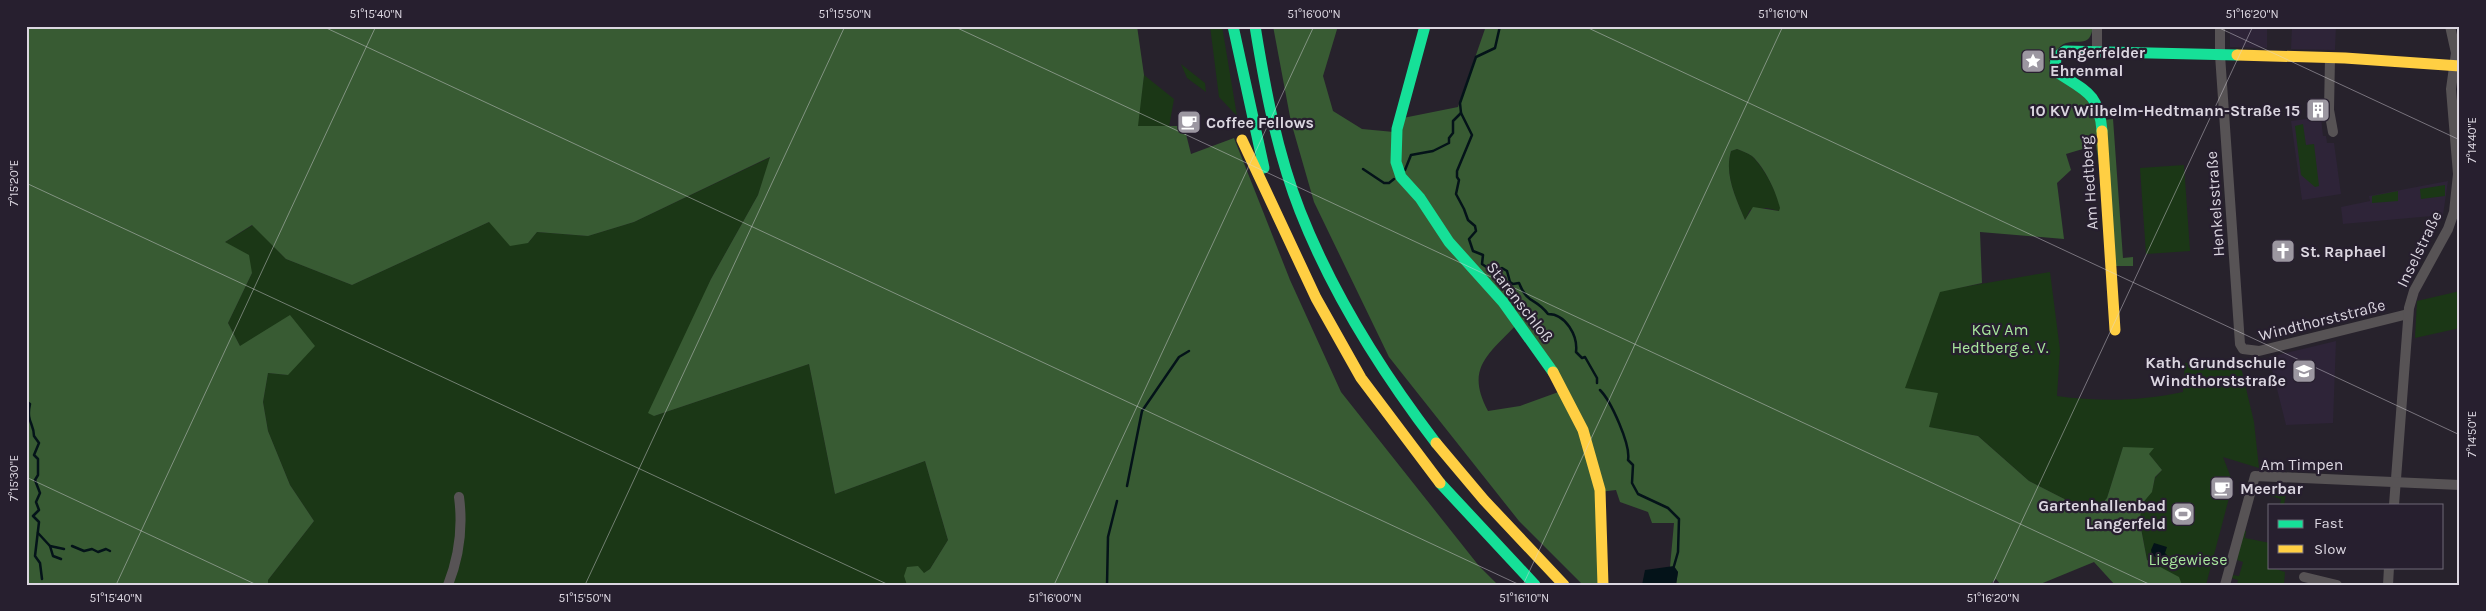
<svg xmlns="http://www.w3.org/2000/svg" width="2486" height="611" viewBox="0 0 2486 611" font-family="Karla,sans-serif">
<style>
.built{fill:#2e2438}
.green{fill:#1b3716}
.forest{fill:#385b33;fill-rule:evenodd}
.water{fill:#041319}
.lines{fill:none;stroke-linecap:round;stroke-linejoin:round}
.stream{stroke:#041319;stroke-width:2.5}
.street{stroke:#575355;stroke-width:10}
.fast{stroke:#16e098;stroke-width:11}
.slow{stroke:#ffcf43;stroke-width:11}
.ticks{fill:none;stroke:#dbd6e0;stroke-width:1;stroke-opacity:0.45}
.labels{text-anchor:middle;dominant-baseline:central;stroke-width:4.5;stroke-linejoin:round;paint-order:stroke}
.poi-label{font-size:16px;font-weight:bold;fill:#dbd6e0;stroke:#271f2f;text-anchor:start}
.street-label{font-size:16px;fill:#dbd6e0;stroke:#271f2f}
.park-label{font-size:16px;fill:#a8e69d;stroke:#271f2f}
.neatline{fill:none;stroke:#dbd6e0;stroke-width:2}
.ticks-label{font-size:12px;text-anchor:middle;fill:#dbd6e0}
</style>
<rect width="100%" height="100%" fill="#27222c"/>
<g class="built">
<polygon points="2230,26 2267,26 2267,48 2230,47"/>
<polygon points="2292,26 2336,26 2335,50 2291,49"/>
<polygon points="2321,117 2323,136 2326,136 2327,143 2334,143 2341,194 2302,200 2291,121"/>
<polygon points="2448,181 2443,215 2343,224 2341,207 2370,201 2369,196"/>
<polygon points="2336,341 2333,423 2286,425 2269,357"/>
</g>
<g class="green">
<polygon points="1210,26 1222,26 1237,116 1219,97"/>
<polygon points="1181,64 1205,83 1206,92 1187,78"/>
<polygon points="1144,75 1174,99 1169,127 1137,127"/>
<polygon points="2303,124 2306,145 2314,144 2319,186 2315,187 2301,175 2295,126"/>
<path d="M1737,149C1742,151 1748,153 1752,156C1765,169 1776,191 1781,208L1779,211L1767,208L1750,210L1745,220C1736,198 1724,175 1731,151Z"/>
<polygon points="771,157 758,195 711,279 654,416 809,364 835,494 925,461 948,540 930,569 907,585 268,585 268,580 314,521 290,485 268,431 263,402 268,373 288,375 240,346 228,323 252,273 225,242 253,225 286,259 352,285 489,222 528,243 537,232 588,236 634,222"/>
<polygon points="2184,165 2190,251 2146,254 2140,168"/>
<polygon points="2445,185 2445,196 2421,199 2420,189"/>
<polygon points="2398,191 2398,201 2372,203 2372,196"/>
<path d="M2050,272L2060,350L2057,396C2100,402 2141,401 2183,392L2185,363L2232,360L2233,365L2240,363L2254,422L2259,468L2223,457L2233,483L2206,585H2182L2147,560L2140,522L2141,505L2152,491L2155,478L2162,470L2148,453L2153,448H2123L2107,498L2097,510L2082,508L2029,481L1978,436L1928,427L1904,388L1940,291Z"/>
<polygon points="2460,291 2460,328 2415,338 2417,301"/>
<polygon points="2262,487 2287,488 2284,505 2280,505 2281,499 2257,492"/>
<polygon points="2244,531 2246,531 2245,538 2270,543 2270,567 2285,572 2284,585 2237,585 2238,580 2232,578 2233,575 2239,576 2243,562 2237,560"/>
</g>
<g class="forest">
<polygon points="26,26 1137,26 1144,75 1138,126 1184,126 1191,154 1234,138 1290,280 1341,392 1479,566 1498,585 907,585 904,576 907,567 918,566 924,573 930,569 948,540 925,461 835,494 809,364 654,416 648,413 711,279 758,195 770,157 634,222 588,236 537,232 528,243 510,246 489,222 352,285 286,259 252,225 225,242 249,255 252,273 228,323 240,346 290,315 315,346 288,375 268,373 263,402 268,431 290,485 314,521 268,580 268,585 26,585"/>
<path d="M1273,26H1338L1323,76L1333,111L1362,129L1394,132L1403,118L1458,107L1486,26H2093C2090,48 2080,39 2066,43C2058,46 2054,54 2049,61L2085,93L2096,121L2113,119L2123,258L2133,257V266H2114L2096,145L2066,154L2071,170L2057,183L2064,239L1980,232L1982,283L1940,292L1905,388L1938,393L1929,427L1978,436L2029,481L2082,508L2097,510L2107,498L2123,447L2154,448L2149,454L2162,470L2155,477L2152,492L2141,505L2140,523L2147,560L2179,577L2182,585H2115L2094,562L2038,585H2001L1996,579L1989,585H1676L1678,572L1674,567H1670L1674,523H1652L1648,512L1620,502L1616,490L1599,492L1604,585H1583L1519,521L1389,357L1314,202L1291,122ZM1737,149C1742,151 1748,153 1752,156C1765,168 1776,191 1780,208L1779,211L1753,207L1745,220C1736,198 1724,175 1731,151ZM1516,325L1564,390L1520,406L1488,411C1465,368 1488,355 1516,325Z"/>
</g>
<g class="water">
<polygon points="2154,543 2167,547 2165,553 2169,557 2165,563 2152,555 2151,550"/>
<polygon points="1674,566 1678,572 1676,585 1642,585 1645,570"/>
</g>
<g class="lines">
<g class="stream">
<path d="M1500,26L1495,48L1476,57L1460,103L1461,113L1472,135L1457,171V177L1459,180L1456,194L1464,209L1468,220L1475,226L1476,231L1469,239L1473,251L1483,255L1482,264L1492,271L1497,272L1502,268L1507,271L1510,282L1513,284L1519,283C1528,305 1535,297 1548,314C1566,314 1578,336 1576,352L1582,358L1585,357L1597,378V383"/>
<polyline points="1363,169 1384,183 1389,183 1394,179"/>
<polyline points="1405,170 1411,155 1433,151 1449,143 1449,138 1453,133 1453,121 1461,113"/>
<path d="M1600,390C1611,401 1631,445 1628,460L1633,465L1632,483L1638,494L1668,508L1679,519L1678,552L1674,566"/>
<path d="M26,401L30,404C26,422 34,423 34,436L39,443L34,455L38,459V475L35,480L40,493L36,502L39,510L33,516L39,522L35,556L40,563L42,579"/>
<polyline points="1127,486 1142,411 1179,357 1189,351"/>
<polyline points="38,533 50,546 64,549"/>
<polyline points="50,546 53,556 61,559"/>
<polyline points="72,546 84,551 92,549 98,552 106,549 110,551"/>
<polyline points="1107,585 1108,537 1117,501"/>
</g>
<g class="street">
<polyline points="2097,26 2097,52"/>
<polyline points="2220,26 2220,55 2240,344 2243,349 2259,351 2408,314"/>
<polyline points="2330,58 2329,110 2333,132"/>
<polyline points="2394,505 2409,308 2414,291 2448,229 2454,212 2458,174 2451,89 2456,53 2450,26"/>
<polyline points="2304,577 2337,585"/>
<path d="M448,585C459,557 463,527 459,497"/>
<polyline points="2225,585 2255,476 2460,485"/>
<polyline points="2388,585 2389,567"/>
</g>
<g class="fast">
<polyline points="1233,26 1264,168"/>
<path d="M1255,26C1265,88 1277,152 1300,211C1333,295 1381,371 1436,443"/>
<polyline points="1425,26 1397,129 1396,162 1401,177 1420,198 1449,242 1503,302 1553,372"/>
<path d="M2102,131C2099,92 2085,91 2055,71L2056,57L2065,51L2237,55"/>
<polyline points="1440,483 1535,585"/>
</g>
<g class="slow">
<polyline points="2237,55 2345,58 2460,66"/>
<polyline points="2102,131 2115,330"/>
<polyline points="1242,140 1316,298 1361,378 1440,483"/>
<polyline points="1553,372 1583,430 1600,490 1603,585"/>
<polyline points="1436,443 1484,500 1564,585"/>
</g>
</g>
<path class="ticks" d="M322,26L1520,585M953,26L2151,585M1584,26L2460,435M2215,26L2460,140M26,183L889,585M26,477L257,585M116,585L376,26M585,585L845,26M1054,585L1314,26M1523,585L1783,26M1992,585L2253,26"/>
<defs>
<g id="sight-square" transform="scale(1.25)"><rect x="-9" y="-9" width="18" height="18" rx="4" fill="#9c97a1" stroke="#271f2f"/><path d="M0-6L1.8-2.2L6-1.7L2.9 1.2L3.7 5.4L0 3.3L-3.7 5.4L-2.9 1.2L-6-1.7L-1.8-2.2Z" fill="#fff"/></g>
<g id="building-square" transform="scale(1.25)"><rect x="-9" y="-9" width="18" height="18" rx="4" fill="#9c97a1" stroke="#271f2f"/><path d="M-4-6H4V6H1V3H-1V6H-4ZM-2.5-4.3h1.7v1.8h-1.7ZM.8-4.3h1.7v1.8H.8ZM-2.5-1h1.7V.8h-1.7ZM.8-1h1.7V.8H.8Z" fill="#fff"/></g>
<g id="cafe-square" transform="scale(1.25)"><rect x="-9" y="-9" width="18" height="18" rx="4" fill="#9c97a1" stroke="#271f2f"/><path d="M-5.5-4.5H6V0H3Q3 3.5 0 3.5H-2.5Q-5.5 3.5-5.5 0ZM3-3.2v2h1.7v-2ZM-6 4.5H4V6H-6Z" fill="#fff"/></g>
<g id="church-square" transform="scale(1.25)"><rect x="-9" y="-9" width="18" height="18" rx="4" fill="#9c97a1" stroke="#271f2f"/><path d="M-1.2-6h2.4v3.5h3.3v2.4h-3.3V6h-2.4V-.1h-3.3v-2.4h3.3Z" fill="#fff"/></g>
<g id="school-square" transform="scale(1.25)"><rect x="-9" y="-9" width="18" height="18" rx="4" fill="#9c97a1" stroke="#271f2f"/><path d="M0-5L7-2L0 1L-7-2ZM-4 1L0 2.5L4 1V4Q0 6-4 4Z" fill="#fff"/></g>
<g id="stadium-square" transform="scale(1.25)"><rect x="-9" y="-9" width="18" height="18" rx="4" fill="#9c97a1" stroke="#271f2f"/><path d="M0-5a6.5 5 0 1 0 0 10a6.5 5 0 1 0 0-10ZM-3.5-1.8h7v3.6h-7Z" fill="#fff"/></g>
</defs>
<g fill-rule="evenodd">
<use href="#sight-square" x="2033" y="61"/>
<use href="#building-square" x="2318" y="110"/>
<use href="#cafe-square" x="1189" y="122"/>
<use href="#church-square" x="2283" y="251"/>
<use href="#school-square" x="2304" y="371"/>
<use href="#cafe-square" x="2222" y="488"/>
<use href="#stadium-square" x="2183" y="514"/>
</g>
<g class="labels">
<g class="poi-label">
<text x="2050" y="52">Langerfelder<tspan x="2050" dy="18">Ehrenmal</tspan></text>
<text x="2300" y="110" text-anchor="end">10 KV Wilhelm-Hedtmann-Straße 15</text>
<text x="1206" y="122">Coffee Fellows</text>
<text x="2300" y="251">St. Raphael</text>
<text x="2286" y="362" text-anchor="end">Kath. Grundschule<tspan x="2286" dy="18">Windthorststraße</tspan></text>
<text x="2240" y="488">Meerbar</text>
<text x="2166" y="505" text-anchor="end">Gartenhallenbad<tspan x="2166" dy="18">Langerfeld</tspan></text>
</g>
<g class="street-label">
<text transform="translate(2089 183) rotate(-94)">Am Hedtberg</text>
<text transform="translate(2215 204) rotate(-94)">Henkelsstraße</text>
<text transform="translate(2419 249) rotate(-64)">Inselstraße</text>
<text transform="translate(1520 302) rotate(52)">Starenschloß</text>
<text transform="translate(2322 320) rotate(-14)">Windthorststraße</text>
<text x="2302" y="464">Am Timpen</text>
</g>
<g class="park-label">
<text x="2000" y="329">KGV Am<tspan x="2000" dy="18">Hedtberg e. V.</tspan></text>
<text x="2188" y="559">Liegewiese</text>
</g>
</g>
<rect width="2486" height="611" fill="none" stroke="#271f2f" stroke-width="55"/>
<rect x="2268" y="504" width="175" height="65" fill="#271f2f" stroke="#6f6876"/>
<rect x="2278" y="520" width="25" height="8" fill="#16e098" stroke="#6f6876"/>
<text x="2314" y="528" font-size="15" fill="#dbd6e0">Fast</text>
<rect x="2278" y="545" width="25" height="8" fill="#ffcf43" stroke="#6f6876"/>
<text x="2314" y="554" font-size="15" fill="#dbd6e0">Slow</text>
<rect x="28" y="28" width="2430" height="556" class="neatline"/>
<g class="ticks-label">
<text x="376" y="18">51°15'40"N</text>
<text x="845" y="18">51°15'50"N</text>
<text x="1314" y="18">51°16'00"N</text>
<text x="1783" y="18">51°16'10"N</text>
<text x="2252" y="18">51°16'20"N</text>
<text transform="translate(2472 140) rotate(-90)" y="4">7°14'40"E</text>
<text transform="translate(14 183) rotate(-90)" y="4">7°15'20"E</text>
<text transform="translate(2472 434) rotate(-90)" y="4">7°14'50"E</text>
<text transform="translate(14 478) rotate(-90)" y="4">7°15'30"E</text>
<text x="116" y="602">51°15'40"N</text>
<text x="585" y="602">51°15'50"N</text>
<text x="1055" y="602">51°16'00"N</text>
<text x="1524" y="602">51°16'10"N</text>
<text x="1993" y="602">51°16'20"N</text>
</g>
</svg>
